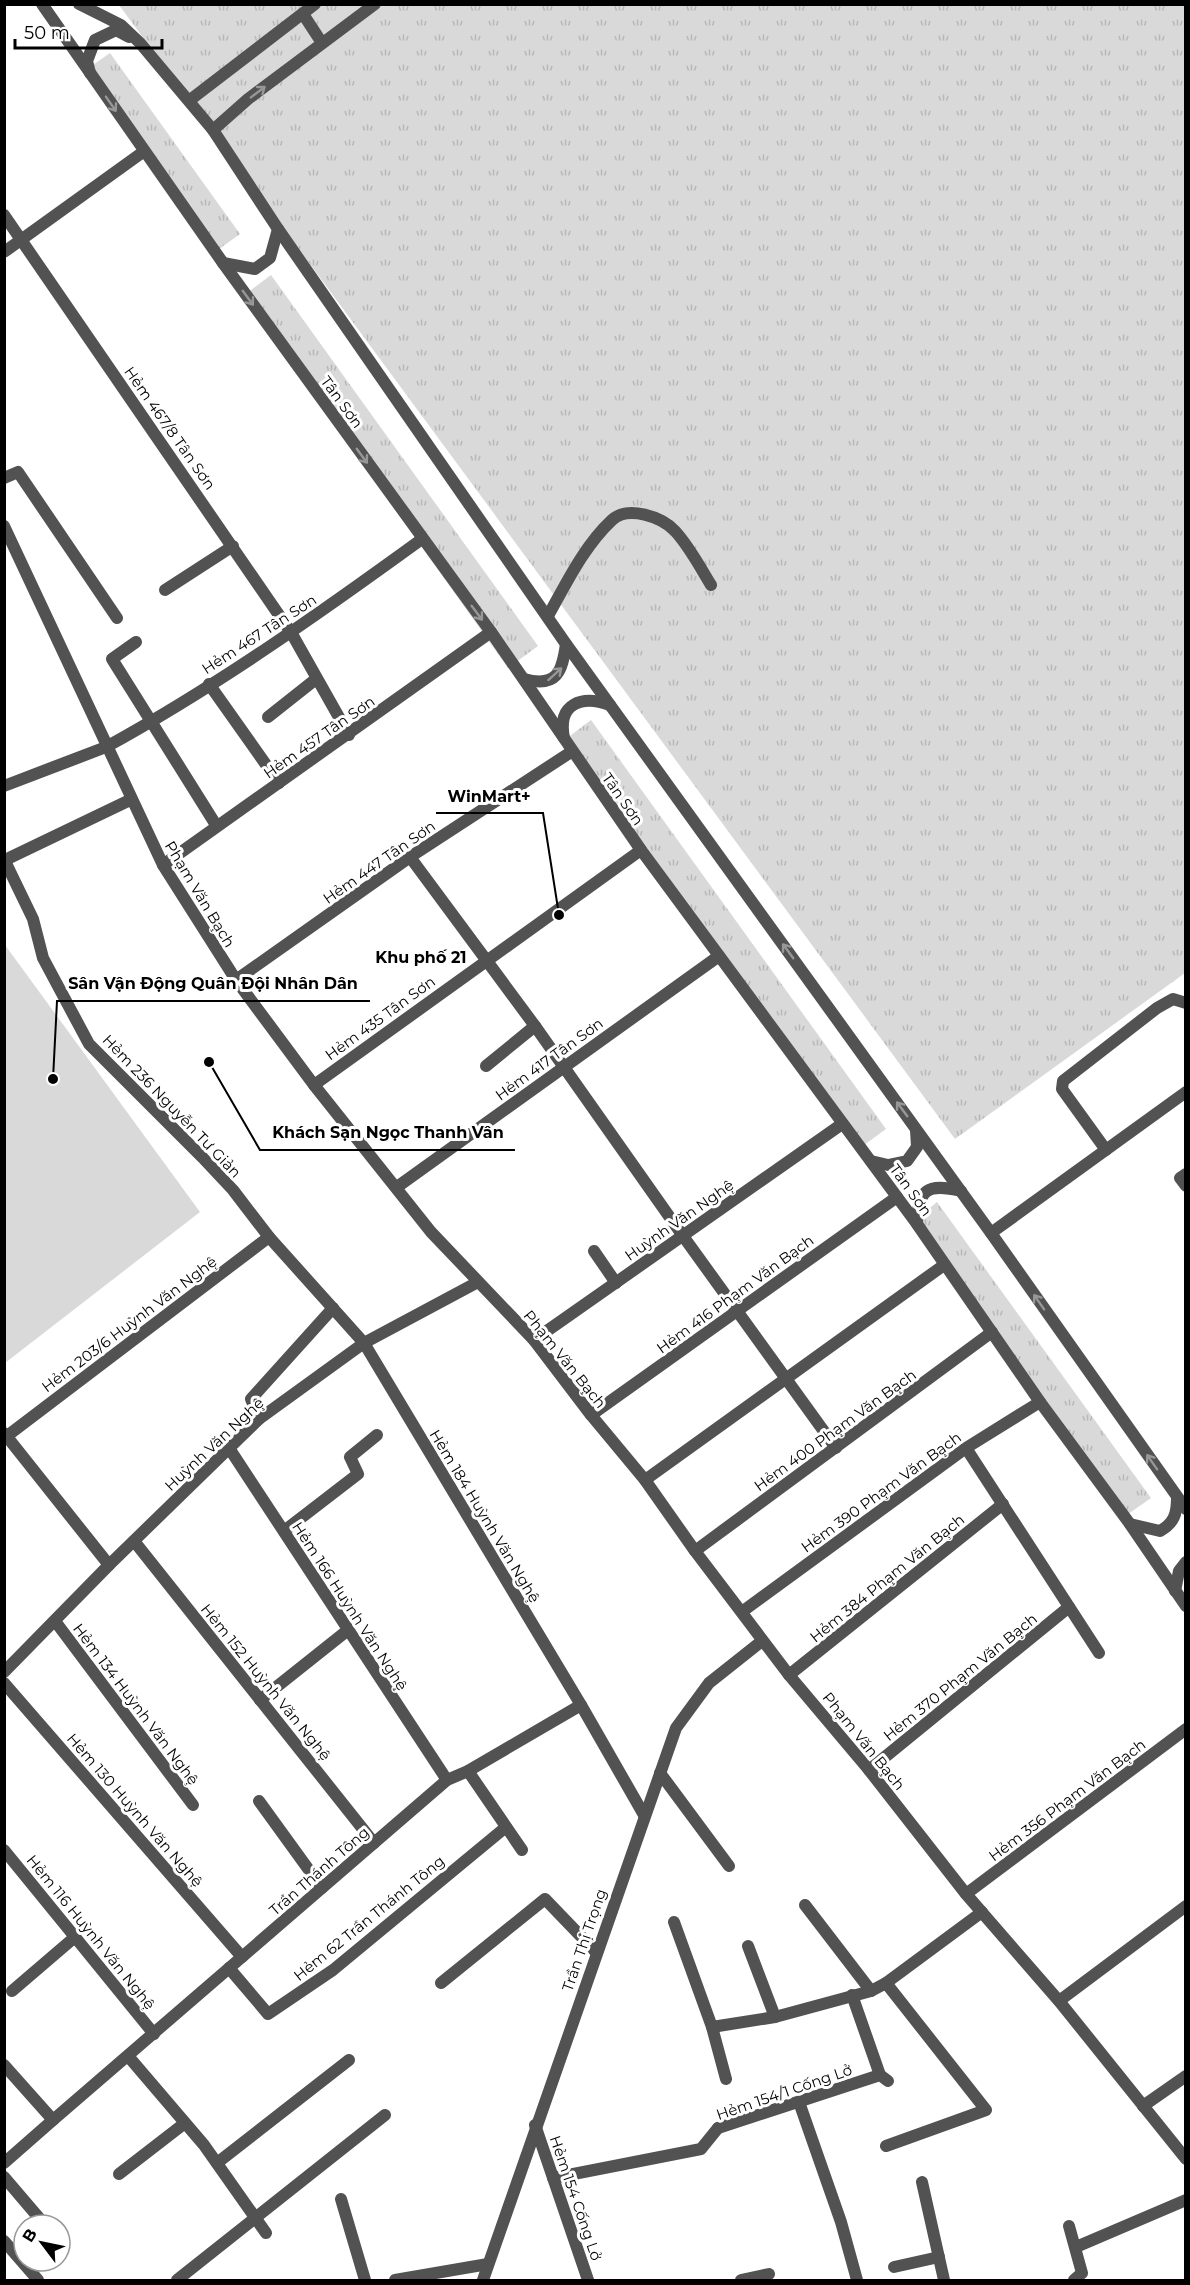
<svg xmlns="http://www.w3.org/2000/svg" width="1190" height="2285" viewBox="0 0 1190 2285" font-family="Montserrat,sans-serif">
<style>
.grass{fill:url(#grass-tufts)}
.garden{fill:#d9d9d9}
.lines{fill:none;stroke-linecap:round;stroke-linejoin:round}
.service{stroke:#525252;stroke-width:12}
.minor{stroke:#525252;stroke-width:12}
.tertiary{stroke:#525252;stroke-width:12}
.oneway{stroke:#979797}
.labels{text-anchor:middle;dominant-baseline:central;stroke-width:6;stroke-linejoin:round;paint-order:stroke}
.street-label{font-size:15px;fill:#000;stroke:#fff}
.neighbourhood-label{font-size:16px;font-weight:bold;fill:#000;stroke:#fff}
.leader{fill:none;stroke:#000;stroke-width:2}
.callout-dot{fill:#000;stroke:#fff;stroke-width:2}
.callout-label{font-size:16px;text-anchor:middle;font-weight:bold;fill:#000;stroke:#fff;stroke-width:6;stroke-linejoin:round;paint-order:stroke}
</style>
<defs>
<pattern id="grass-tufts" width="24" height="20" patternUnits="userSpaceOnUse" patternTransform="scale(1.5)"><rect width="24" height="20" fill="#d9d9d9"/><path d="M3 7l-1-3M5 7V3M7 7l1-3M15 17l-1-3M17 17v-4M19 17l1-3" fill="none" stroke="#b8b8b8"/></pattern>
</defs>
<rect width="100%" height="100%" fill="#fff"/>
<g class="grass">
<polygon points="119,5 1185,5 1185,973 955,1139"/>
<polygon points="110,53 240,234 215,252 87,69"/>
<polygon points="271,275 538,646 508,668 243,296"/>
<polygon points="591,720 886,1129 860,1148 562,742"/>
<polygon points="937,1202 1151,1498 1124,1517 913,1222"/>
</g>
<polygon class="garden" points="5,945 200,1212 5,1363 4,1363"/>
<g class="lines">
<g class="service">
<polyline points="4,215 292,634 349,735"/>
<polyline points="4,252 143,152"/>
<polyline points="4,478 18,472 117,618"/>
<polyline points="165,590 233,546"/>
<path d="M548,616C566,584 584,546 612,520C628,505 662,517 675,531C689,546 700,567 711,585"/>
<polyline points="136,642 112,659 216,825"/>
<polyline points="209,684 279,783"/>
<polyline points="268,717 316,679"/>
<path d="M106,747C217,686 320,613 422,539"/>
<polyline points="410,857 535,1026 683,1236"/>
<polyline points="4,859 33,919 43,958 89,1044 203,1158 233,1190 269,1237 7,1436"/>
<polyline points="5,860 130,800"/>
<polyline points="236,980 410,857 571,752"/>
<polyline points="486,1066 535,1026"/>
<polyline points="314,1085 641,850"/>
<polyline points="1106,1150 1062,1089 1063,1081 1157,1008 1173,999 1186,1003"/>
<polyline points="1186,1174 1180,1178 1186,1186"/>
<polyline points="397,1187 719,956"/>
<polyline points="991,1233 1186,1092"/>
<polyline points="594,1251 616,1283"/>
<polyline points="364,1343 581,1705"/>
<polyline points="259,1419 251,1399 333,1308"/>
<polyline points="229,1448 447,1780"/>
<polyline points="284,1531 358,1474 350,1457 377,1435"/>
<polyline points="134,1541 374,1843"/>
<polyline points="55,1621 193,1805"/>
<polyline points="4,1683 242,1957"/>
<polyline points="260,1700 348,1630"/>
<polyline points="468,1771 522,1850"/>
<polyline points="660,1773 729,1866"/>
<polyline points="259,1801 322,1888"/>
<polyline points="4,1850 75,1937 12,1991"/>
<polyline points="966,1894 1186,1729"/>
<polyline points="805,1905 871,1991"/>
<polyline points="674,1922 712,2027 726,2079"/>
<polyline points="748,1946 775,2017"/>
<polyline points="229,1968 268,2014 333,1970 506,1827"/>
<polyline points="441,1983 545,1899 596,1952"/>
<polyline points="852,1995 880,2075"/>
<polyline points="1059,2001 1186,1906"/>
<polyline points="712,2027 775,2017 871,1991 886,1983 982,1912"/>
<polyline points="128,2056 204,2145 266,2233"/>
<polyline points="799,2102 841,2222 857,2280"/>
<polyline points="1143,2106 1186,2076"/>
<polyline points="535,2125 588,2280"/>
<polyline points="718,2128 880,2075 888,2081"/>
<polyline points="886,2146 986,2110 886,1983"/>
<polyline points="4,2163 53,2120"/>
<polyline points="217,2163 349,2060"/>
<polyline points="119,2174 185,2123"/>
<polyline points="4,2177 45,2225"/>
<polyline points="922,2182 944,2280"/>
<polyline points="341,2199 365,2280"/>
<polyline points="1069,2226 1082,2273 1074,2280"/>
<polyline points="4,2241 38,2280"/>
<polyline points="60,2243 62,2245"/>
<polyline points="1076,2247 1186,2200"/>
<polyline points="894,2267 939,2257"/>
<polyline points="177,2280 385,2115"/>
<polyline points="395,2280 488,2264"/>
<polyline points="741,2280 769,2274"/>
</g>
<g class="minor">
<polyline points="303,14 322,43"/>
<polyline points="190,100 315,4"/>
<polyline points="213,130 248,99 375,4"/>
<polyline points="4,786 106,747"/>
<polyline points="163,865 491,632"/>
<polyline points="683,1236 836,1448"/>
<polyline points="269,1237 364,1343"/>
<polyline points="534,1340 842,1124"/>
<polyline points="591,1415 897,1197"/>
<polyline points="4,1433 109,1565"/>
<polyline points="966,1448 1099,1653"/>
<polyline points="645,1480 944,1265"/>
<polyline points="695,1551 992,1332"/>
<polyline points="743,1611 966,1448 1040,1402"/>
<polyline points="4,1672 109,1565 259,1419 364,1343 478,1282"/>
<polyline points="789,1675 1003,1504"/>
<polyline points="869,1770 1069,1607"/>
<polyline points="75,1937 154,2034"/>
<polyline points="4,2065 53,2120 447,1780 468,1771 581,1705 644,1815"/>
<polyline points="553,2178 701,2149 718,2128"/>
<polyline points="483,2280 676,1728 709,1683 762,1641"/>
</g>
<g class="tertiary">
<polyline points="42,4 223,263 491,632 641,850 917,1224 1040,1402 1130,1524 1186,1606"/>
<polyline points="79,4 121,25 140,43 213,130 278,229 566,644 991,1233 1186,1509"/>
<polyline points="90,73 87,61 95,40 116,30 129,37"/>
<polyline points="223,263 255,269 270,258 278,229"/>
<polyline points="4,526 163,865 236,980 314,1085 431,1232 534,1340 591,1415 645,1480 695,1551 789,1675 869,1770 966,1894 1059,2001 1186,2159"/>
<path d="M524,679C557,688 562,672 566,644"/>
<path d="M564,738C557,703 582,695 610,705"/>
<polyline points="871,1161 888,1165 907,1161 917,1147 916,1130"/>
<path d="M917,1224C918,1189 927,1183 961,1191"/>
<path d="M1130,1524L1160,1531C1174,1523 1177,1514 1177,1498"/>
<polyline points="1175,1591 1179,1571 1186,1562"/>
</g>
</g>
<defs><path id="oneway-shaft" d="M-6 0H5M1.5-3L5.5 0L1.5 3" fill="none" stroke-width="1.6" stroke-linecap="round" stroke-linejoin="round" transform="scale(1.5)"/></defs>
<g class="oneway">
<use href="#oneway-shaft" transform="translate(258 92) rotate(-37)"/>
<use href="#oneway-shaft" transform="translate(111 104) rotate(55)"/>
<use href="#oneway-shaft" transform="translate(248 298) rotate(54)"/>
<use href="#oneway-shaft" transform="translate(362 456) rotate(54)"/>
<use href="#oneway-shaft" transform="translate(477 613) rotate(53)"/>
<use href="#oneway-shaft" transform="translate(555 674) rotate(-42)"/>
<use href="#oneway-shaft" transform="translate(788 951) rotate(-126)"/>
<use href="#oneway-shaft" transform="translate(902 1109) rotate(-126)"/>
<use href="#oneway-shaft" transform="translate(1039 1302) rotate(-125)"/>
<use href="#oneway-shaft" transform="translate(1152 1462) rotate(-125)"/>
</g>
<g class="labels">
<g class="street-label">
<text transform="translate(342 402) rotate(54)">Tân Sơn</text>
<text transform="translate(170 428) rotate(55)">Hẻm 467/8 Tân Sơn</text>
<text transform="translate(259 634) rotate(-33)">Hẻm 467 Tân Sơn</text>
<text transform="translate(319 737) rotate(-35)">Hẻm 457 Tân Sơn</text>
<text transform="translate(623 799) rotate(55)">Tân Sơn</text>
<text transform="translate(379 862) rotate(-35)">Hẻm 447 Tân Sơn</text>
<text transform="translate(200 894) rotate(59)">Phạm Văn Bạch</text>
<text transform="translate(380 1018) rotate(-36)">Hẻm 435 Tân Sơn</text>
<text transform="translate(549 1059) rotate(-36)">Hẻm 417 Tân Sơn</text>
<text transform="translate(172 1106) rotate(46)">Hẻm 236 Nguyễn Tư Giản</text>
<text transform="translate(911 1190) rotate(54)">Tân Sơn</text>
<text transform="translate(679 1220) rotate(-35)">Huỳnh Văn Nghệ</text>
<text transform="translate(735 1294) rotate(-36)">Hẻm 416 Phạm Văn Bạch</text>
<text transform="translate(129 1324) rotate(-37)">Hẻm 203/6 Huỳnh Văn Nghệ</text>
<text transform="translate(565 1359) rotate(51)">Phạm Văn Bạch</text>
<text transform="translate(835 1430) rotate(-36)">Hẻm 400 Phạm Văn Bạch</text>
<text transform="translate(214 1444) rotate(-43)">Huỳnh Văn Nghệ</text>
<text transform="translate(881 1492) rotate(-36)">Hẻm 390 Phạm Văn Bạch</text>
<text transform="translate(485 1516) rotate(59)">Hẻm 184 Huỳnh Văn Nghệ</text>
<text transform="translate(887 1578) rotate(-39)">Hẻm 384 Phạm Văn Bạch</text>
<text transform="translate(350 1606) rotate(57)">Hẻm 166 Huỳnh Văn Nghệ</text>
<text transform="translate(960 1677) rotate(-39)">Hẻm 370 Phạm Văn Bạch</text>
<text transform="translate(266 1682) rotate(51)">Hẻm 152 Huỳnh Văn Nghệ</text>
<text transform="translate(136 1704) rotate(53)">Hẻm 134 Huỳnh Văn Nghệ</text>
<text transform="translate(864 1741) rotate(51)">Phạm Văn Bạch</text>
<text transform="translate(1067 1800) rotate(-37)">Hẻm 356 Phạm Văn Bạch</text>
<text transform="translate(135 1810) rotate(49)">Hẻm 130 Huỳnh Văn Nghệ</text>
<text transform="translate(319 1871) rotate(-41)">Trần Thánh Tông</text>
<text transform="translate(369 1918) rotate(-39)">Hẻm 62 Trần Thánh Tông</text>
<text transform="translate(91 1932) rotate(51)">Hẻm 116 Huỳnh Văn Nghệ</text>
<text transform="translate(584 1940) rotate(-71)">Trần Thị Trọng</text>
<text transform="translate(784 2092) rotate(-19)">Hẻm 154/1 Cống Lở</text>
<text transform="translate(576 2198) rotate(71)">Hẻm 154 Cống Lở</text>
</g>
<g class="neighbourhood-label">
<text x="421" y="957">Khu phố 21</text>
</g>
</g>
<path class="leader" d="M559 915L543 813H436M53 1079L57 1001H370M209 1062L260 1150H515"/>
<g class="callout-dot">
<circle cx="559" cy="915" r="6"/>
<circle cx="53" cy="1079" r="6"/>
<circle cx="209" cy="1062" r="6"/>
</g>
<g class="callout-label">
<text x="489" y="802">WinMart+</text>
<text x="213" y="989">Sân Vận Động Quân Đội Nhân Dân</text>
<text x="388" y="1138">Khách Sạn Ngọc Thanh Vân</text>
</g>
<rect width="1190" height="2285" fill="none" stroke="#000000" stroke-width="12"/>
<g transform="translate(42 2243) rotate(302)"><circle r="28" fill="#ffffff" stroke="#999999" stroke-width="1.5"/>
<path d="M0-4.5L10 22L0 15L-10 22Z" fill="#000000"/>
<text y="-9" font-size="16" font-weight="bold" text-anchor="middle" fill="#000000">B</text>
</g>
<path d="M15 39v9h147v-9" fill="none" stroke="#000000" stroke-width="3"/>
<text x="24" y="39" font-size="18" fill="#000000" stroke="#ffffff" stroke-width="4.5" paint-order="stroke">50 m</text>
</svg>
